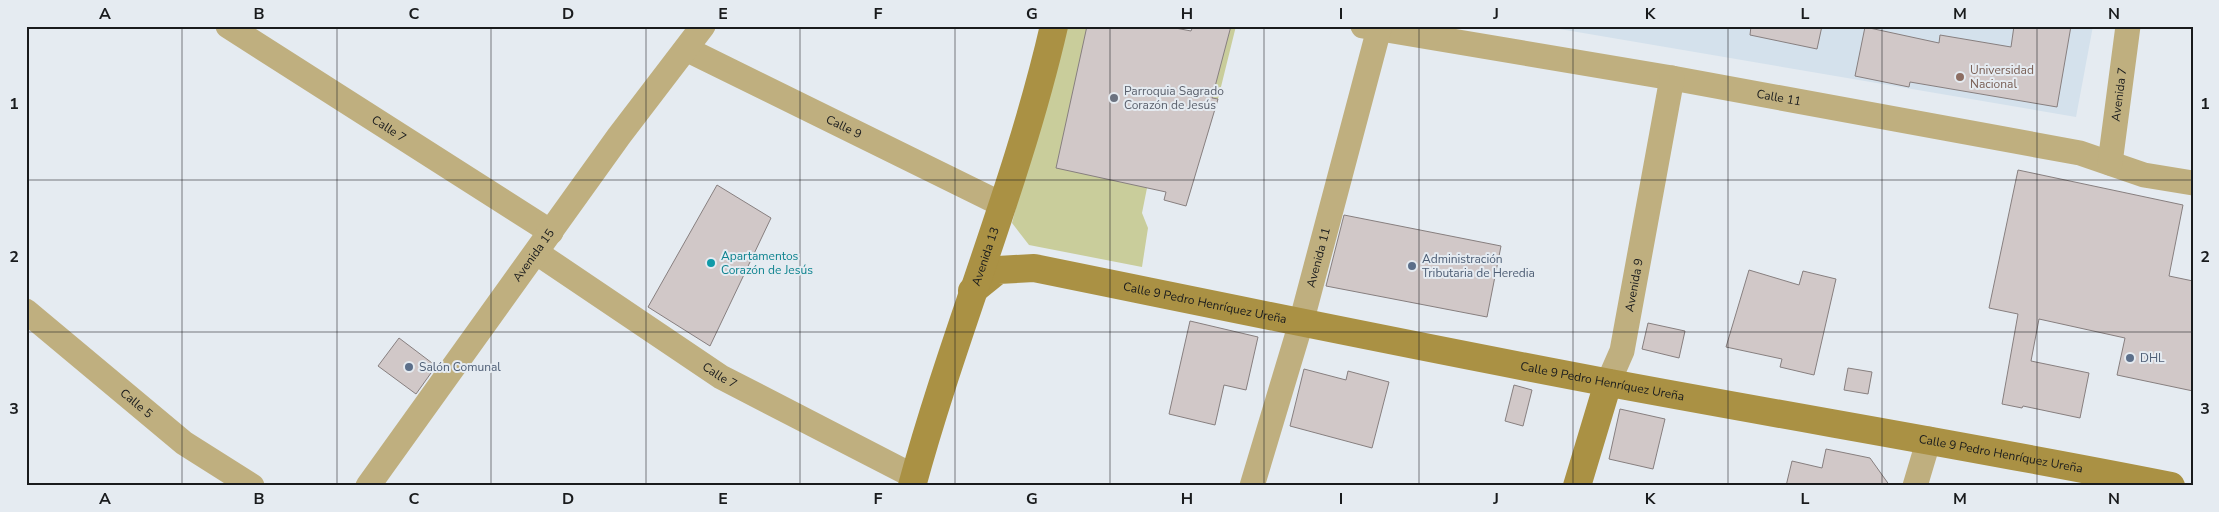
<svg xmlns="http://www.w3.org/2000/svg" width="2219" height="512" viewBox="0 0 2219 512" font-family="'Nunito Sans',sans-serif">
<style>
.built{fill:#d4e1ec}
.green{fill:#c9cd9b}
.building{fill:#d1c8c8;stroke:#877f7f}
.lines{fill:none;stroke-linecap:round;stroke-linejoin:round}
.street{stroke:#bfaf7f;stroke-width:25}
.secondary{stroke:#aa9144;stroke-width:28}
.grid{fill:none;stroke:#191b1d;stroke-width:1;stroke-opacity:0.55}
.education-dot{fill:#8d6e63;stroke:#e5ebf1;stroke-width:2}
.worship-dot{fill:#6b7280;stroke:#e5ebf1;stroke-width:2}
.culture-dot{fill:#0f9aa8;stroke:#e5ebf1;stroke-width:2}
.service-dot{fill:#5c6f8a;stroke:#e5ebf1;stroke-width:2}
.labels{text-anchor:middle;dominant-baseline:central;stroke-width:4;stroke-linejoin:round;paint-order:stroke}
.education-label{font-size:12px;fill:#785e54;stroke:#e5ebf1;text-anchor:start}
.worship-label{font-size:12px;fill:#5b616d;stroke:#e5ebf1;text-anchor:start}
.street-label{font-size:12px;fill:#191b1d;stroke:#e5ebf1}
.culture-label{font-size:12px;fill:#0d838f;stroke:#e5ebf1;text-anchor:start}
.service-label{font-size:12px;fill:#4e5e75;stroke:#e5ebf1;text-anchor:start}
.neatline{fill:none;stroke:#191b1d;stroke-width:2}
.grid-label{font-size:16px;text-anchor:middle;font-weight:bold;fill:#191b1d}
</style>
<rect width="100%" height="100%" fill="#e5ebf1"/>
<polygon class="built" points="1542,26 2093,26 2076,117"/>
<g class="green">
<polygon points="1063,26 1087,26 1147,188 1142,213 1148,228 1142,267 1029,245 1012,223"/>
<polygon points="1222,26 1236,26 1218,99 1212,98 1230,28"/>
</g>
<g class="building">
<polygon points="1087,26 1165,26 1191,31 1193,26 1231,26 1212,98 1218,99 1186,206 1164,200 1166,192 1056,168"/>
<polygon points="1751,26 1822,26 1817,49 1750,35"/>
<polygon points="2014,26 2071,26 2057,107 1910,82 1909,87 1855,76 1865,27 1939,43 1940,35 2011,47"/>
<polygon points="2018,170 2183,205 2169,276 2193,281 2193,391 2117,375 2125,338 2039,319 2031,361 2089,373 2080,418 2023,406 2022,408 2002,404 2018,314 1989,308"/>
<polygon points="717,185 771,218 710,346 648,307"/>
<polygon points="1344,215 1501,246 1487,317 1326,286"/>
<polygon points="1749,270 1799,285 1803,271 1836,279 1814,375 1780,367 1782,359 1726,347"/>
<polygon points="1190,321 1258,337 1246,390 1224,385 1215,425 1169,414"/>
<polygon points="1648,323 1685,331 1679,358 1642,349"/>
<polygon points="399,338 436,366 416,394 378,366"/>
<polygon points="1848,368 1872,372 1868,394 1844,390"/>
<polygon points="1304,369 1346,380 1348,371 1389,382 1372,448 1290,426"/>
<polygon points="1514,385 1532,390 1523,426 1505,421"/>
<polygon points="1620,409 1665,419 1653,469 1609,459"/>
<polygon points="1826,449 1870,458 1890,486 1786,486 1792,461 1822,468"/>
</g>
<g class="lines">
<g class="street">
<path id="s1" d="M228,26L551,232"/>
<path id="s2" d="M1363,26L1672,78L2080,153L2144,175L2193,183"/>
<path id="s3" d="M686,49L1003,205"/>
<path id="s4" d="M2110,163L2128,26"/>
<path id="s5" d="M537,253L721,377L915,477"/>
<path id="s6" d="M26,311L184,443L252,486"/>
<path id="s7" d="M1608,383L1622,351L1672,78"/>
<path id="s8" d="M368,486L619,136L703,26"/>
<path id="s9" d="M1252,486L1301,323L1379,29"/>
<polyline points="1915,486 1929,439"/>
</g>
<g class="secondary">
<path id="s10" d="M972,291L998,270L1034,268C1226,307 1418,347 1610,383C1797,418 1985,449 2171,486"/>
<path id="s11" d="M912,486C954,331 1018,183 1054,26"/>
<polyline points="1577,486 1608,383"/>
</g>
</g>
<path class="grid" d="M182,26V486M337,26V486M491,26V486M646,26V486M800,26V486M955,26V486M1110,26V486M1264,26V486M1419,26V486M1573,26V486M1728,26V486M1882,26V486M2037,26V486M26,180H2193M26,332H2193"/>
<circle class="education-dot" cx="1960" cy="77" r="5"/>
<circle class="worship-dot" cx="1114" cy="98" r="5"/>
<circle class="culture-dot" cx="711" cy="263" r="5"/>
<g class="service-dot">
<circle cx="1412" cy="266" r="5"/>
<circle cx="2130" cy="358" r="5"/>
<circle cx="409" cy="367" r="5"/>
</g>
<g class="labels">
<g class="education-label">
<text x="1970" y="70">Universidad<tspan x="1970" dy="14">Nacional</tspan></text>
</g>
<g class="worship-label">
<text x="1124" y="91">Parroquia Sagrado<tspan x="1124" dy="14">Corazón de Jesús</tspan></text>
</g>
<g class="street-label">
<text stroke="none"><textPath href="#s4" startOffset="69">Avenida 7</textPath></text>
<text stroke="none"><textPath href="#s2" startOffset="422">Calle 11</textPath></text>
<text stroke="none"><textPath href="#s3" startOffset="176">Calle 9</textPath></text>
<text stroke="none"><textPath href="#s1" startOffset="191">Calle 7</textPath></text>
<text stroke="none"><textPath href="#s8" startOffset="284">Avenida 15</textPath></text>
<text stroke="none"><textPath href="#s11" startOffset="241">Avenida 13</textPath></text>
<text stroke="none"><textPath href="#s9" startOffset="238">Avenida 11</textPath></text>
<text stroke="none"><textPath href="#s7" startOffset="102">Avenida 9</textPath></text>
<text stroke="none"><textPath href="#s10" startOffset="244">Calle 9 Pedro Henríquez Ureña</textPath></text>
<text stroke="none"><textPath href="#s5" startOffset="220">Calle 7</textPath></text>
<text stroke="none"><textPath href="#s10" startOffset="649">Calle 9 Pedro Henríquez Ureña</textPath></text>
<text stroke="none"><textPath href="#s6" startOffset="144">Calle 5</textPath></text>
<text stroke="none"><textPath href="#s10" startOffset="1054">Calle 9 Pedro Henríquez Ureña</textPath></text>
</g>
<g class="culture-label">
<text x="721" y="256">Apartamentos<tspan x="721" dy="14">Corazón de Jesús</tspan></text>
</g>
<g class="service-label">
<text x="1422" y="259">Administración<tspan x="1422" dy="14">Tributaria de Heredia</tspan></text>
<text x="2140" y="358">DHL</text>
<text x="419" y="367">Salón Comunal</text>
</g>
</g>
<rect width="2219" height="512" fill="none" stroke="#e5ebf1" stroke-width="55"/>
<rect x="28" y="28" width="2164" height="456" class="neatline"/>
<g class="grid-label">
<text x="105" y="19">A</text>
<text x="259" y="19">B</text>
<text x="414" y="19">C</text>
<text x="568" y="19">D</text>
<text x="723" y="19">E</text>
<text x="878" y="19">F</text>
<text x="1032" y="19">G</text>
<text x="1187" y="19">H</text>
<text x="1341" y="19">I</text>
<text x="1496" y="19">J</text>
<text x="1650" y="19">K</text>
<text x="1805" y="19">L</text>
<text x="1960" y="19">M</text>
<text x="2114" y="19">N</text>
<text x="14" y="109">1</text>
<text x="2205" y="109">1</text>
<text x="14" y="262">2</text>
<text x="2205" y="262">2</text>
<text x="14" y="414">3</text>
<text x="2205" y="414">3</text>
<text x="105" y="504">A</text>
<text x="259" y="504">B</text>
<text x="414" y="504">C</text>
<text x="568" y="504">D</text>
<text x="723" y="504">E</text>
<text x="878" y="504">F</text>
<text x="1032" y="504">G</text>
<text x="1187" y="504">H</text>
<text x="1341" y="504">I</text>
<text x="1496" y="504">J</text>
<text x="1650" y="504">K</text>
<text x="1805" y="504">L</text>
<text x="1960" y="504">M</text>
<text x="2114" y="504">N</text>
</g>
</svg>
